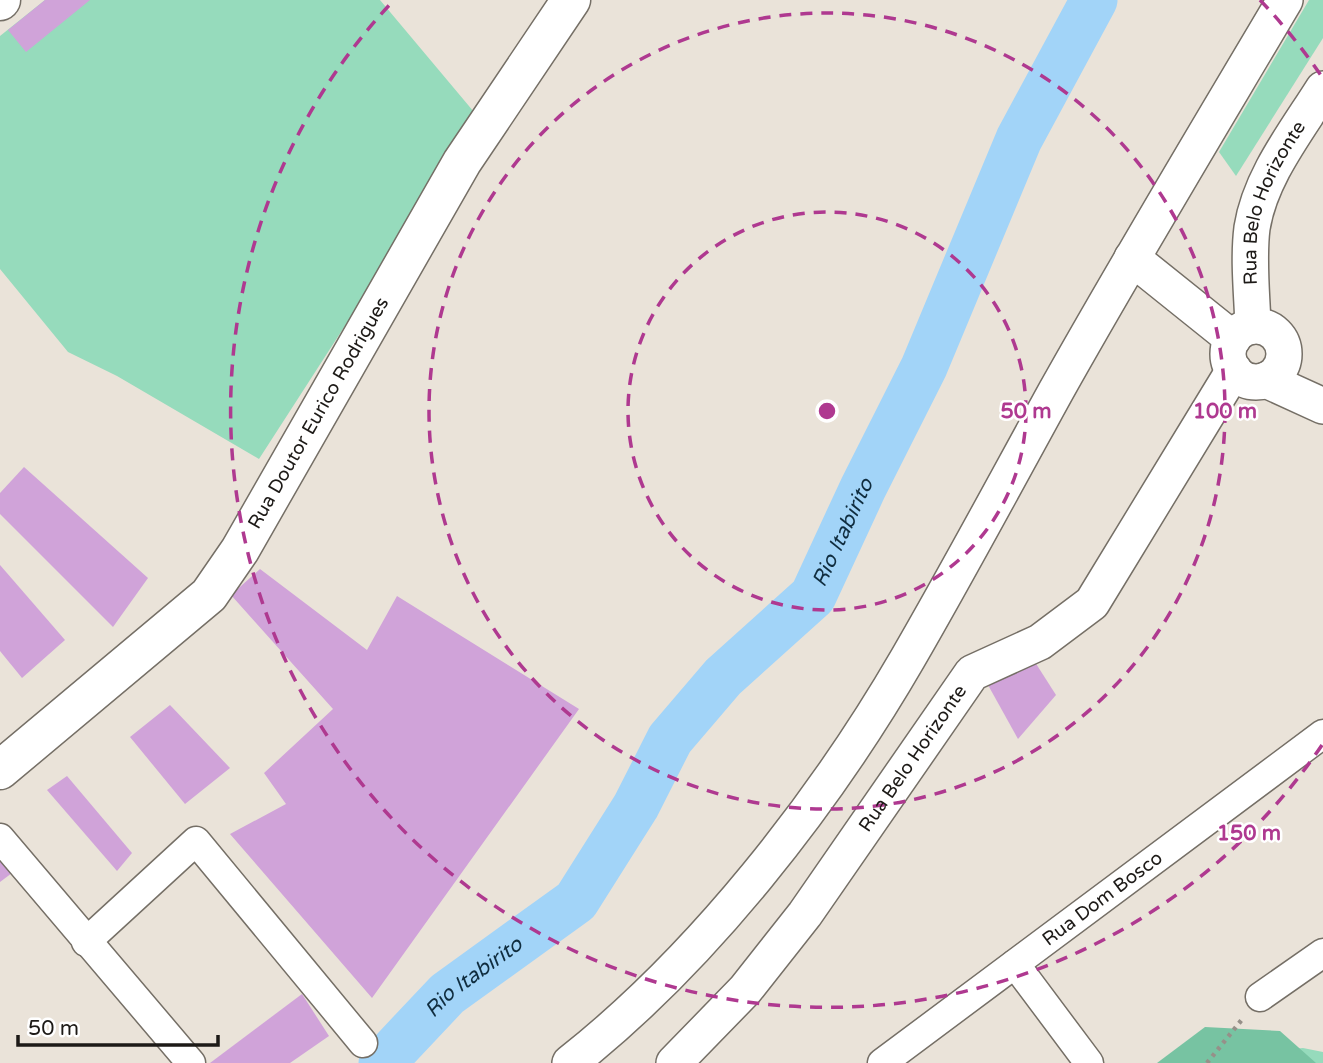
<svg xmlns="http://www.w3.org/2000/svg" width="1323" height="1063" viewBox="0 0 1323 1063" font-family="'Varela Round',sans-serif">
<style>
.green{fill:#96dbbc}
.forest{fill:#77c3a2}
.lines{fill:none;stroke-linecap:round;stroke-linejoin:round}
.river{stroke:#a2d4f8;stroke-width:47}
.building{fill:#d0a3d9}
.minor-casing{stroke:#756f66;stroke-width:31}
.tertiary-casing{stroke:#756f66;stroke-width:38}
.secondary-casing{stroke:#756f66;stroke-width:41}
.path{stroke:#969089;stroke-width:4.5;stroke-dasharray:3.5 5;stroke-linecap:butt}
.minor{stroke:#fff;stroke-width:28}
.tertiary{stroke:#fff;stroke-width:35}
.secondary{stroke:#fff;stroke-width:38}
.ring{fill:none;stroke:#af3990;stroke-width:3.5;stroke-dasharray:12 9}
.labels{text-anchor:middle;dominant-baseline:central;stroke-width:5;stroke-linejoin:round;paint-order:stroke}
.street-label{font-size:19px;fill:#1d1a17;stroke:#fff}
.water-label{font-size:21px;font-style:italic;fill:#102d3f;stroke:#fff}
.centre{fill:#af3990;stroke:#fff;stroke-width:3.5}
.ring-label{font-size:21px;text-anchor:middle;font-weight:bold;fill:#af3990;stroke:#fff;stroke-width:5;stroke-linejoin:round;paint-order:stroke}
</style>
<rect width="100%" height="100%" fill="#eae3d9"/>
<g class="green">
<polygon points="45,0 380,0 479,118 259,459 117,376 68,352 0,269 0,36"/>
<polygon points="1309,0 1323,0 1323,38 1236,176 1219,152"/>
<polygon points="1303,1048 1323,1052 1323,1063 1238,1063 1262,1052"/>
</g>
<polygon class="forest" points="1205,1027 1280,1031 1316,1063 1157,1063"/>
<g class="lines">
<path class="river" id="s1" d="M382,1063L447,994L576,901L636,806L670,739L723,677L813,596L863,488L924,367L1019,139L1094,0"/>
</g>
<g class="building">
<polygon points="45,0 90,0 26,52 8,30"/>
<polygon points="24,467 148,578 113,627 0,514 0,493"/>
<polygon points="0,565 65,640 22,678 0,651"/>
<polygon points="260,569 367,650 397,596 579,709 372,998 230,834 286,804 264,773 333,709 231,595"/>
<polygon points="1033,659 1056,695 1018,739 983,676"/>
<polygon points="170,705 230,768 185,804 130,737"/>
<polygon points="67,776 132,853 117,871 47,790"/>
<polygon points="0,859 12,873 0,882"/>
<polygon points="302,994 329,1036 290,1063 210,1063"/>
</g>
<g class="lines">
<g class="minor-casing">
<g id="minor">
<polyline points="0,838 191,1063"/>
<polyline points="86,942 196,841 363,1043"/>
<polyline points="1015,964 1089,1063"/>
<polyline points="1260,997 1323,953"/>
<path id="s2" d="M882,1063L1323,734"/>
</g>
</g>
<g class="tertiary-casing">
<g id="tertiary">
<polyline points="1132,258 1233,339"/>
<path id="s3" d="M1253,326C1252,294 1248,260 1252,228C1260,177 1296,132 1323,89"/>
<circle cx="1256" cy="354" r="28"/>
<polyline points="1266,380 1323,406"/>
<path d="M570,1063C702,959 824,803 908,658C959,570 1007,480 1056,391C1130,259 1208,130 1285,0"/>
<path id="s4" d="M674,1063L745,990L805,914L972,673L1040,642L1092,603L1234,370"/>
</g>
</g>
<g class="secondary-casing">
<g id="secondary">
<polyline points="0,1 1,0"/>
<path id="s5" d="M0,770L209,595L240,550L462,162L571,0"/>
</g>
</g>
<polyline class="path" points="1207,1063 1244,1017"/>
<use href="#minor" class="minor"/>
<use href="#tertiary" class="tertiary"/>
<use href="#secondary" class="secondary"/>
</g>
<g class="ring">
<circle cx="827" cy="411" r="199"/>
<circle cx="827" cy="411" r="398"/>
<path d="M1322 745A597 597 0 1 1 394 0M1260 0A597 597 0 0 1 1322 77"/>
</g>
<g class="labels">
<g class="street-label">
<text stroke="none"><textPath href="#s3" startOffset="128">Rua Belo Horizonte</textPath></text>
<text stroke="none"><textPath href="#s5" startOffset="485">Rua Doutor Eurico Rodrigues</textPath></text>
<text stroke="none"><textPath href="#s4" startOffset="388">Rua Belo Horizonte</textPath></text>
<text stroke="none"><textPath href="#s2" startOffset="275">Rua Dom Bosco</textPath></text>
</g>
<g class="water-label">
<text stroke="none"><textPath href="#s1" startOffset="714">Rio Itabirito</textPath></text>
<text stroke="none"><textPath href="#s1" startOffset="126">Rio Itabirito</textPath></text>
</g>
</g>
<circle cx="827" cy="411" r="10" class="centre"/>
<g class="ring-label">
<text x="1026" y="418">50 m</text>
<text x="1225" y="418">100 m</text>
<text x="1249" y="840">150 m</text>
</g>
<path d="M18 1035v10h200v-10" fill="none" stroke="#1d1a17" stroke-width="3.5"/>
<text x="28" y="1035" font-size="21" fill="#1d1a17" stroke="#ffffff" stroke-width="5" paint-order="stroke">50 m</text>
</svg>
